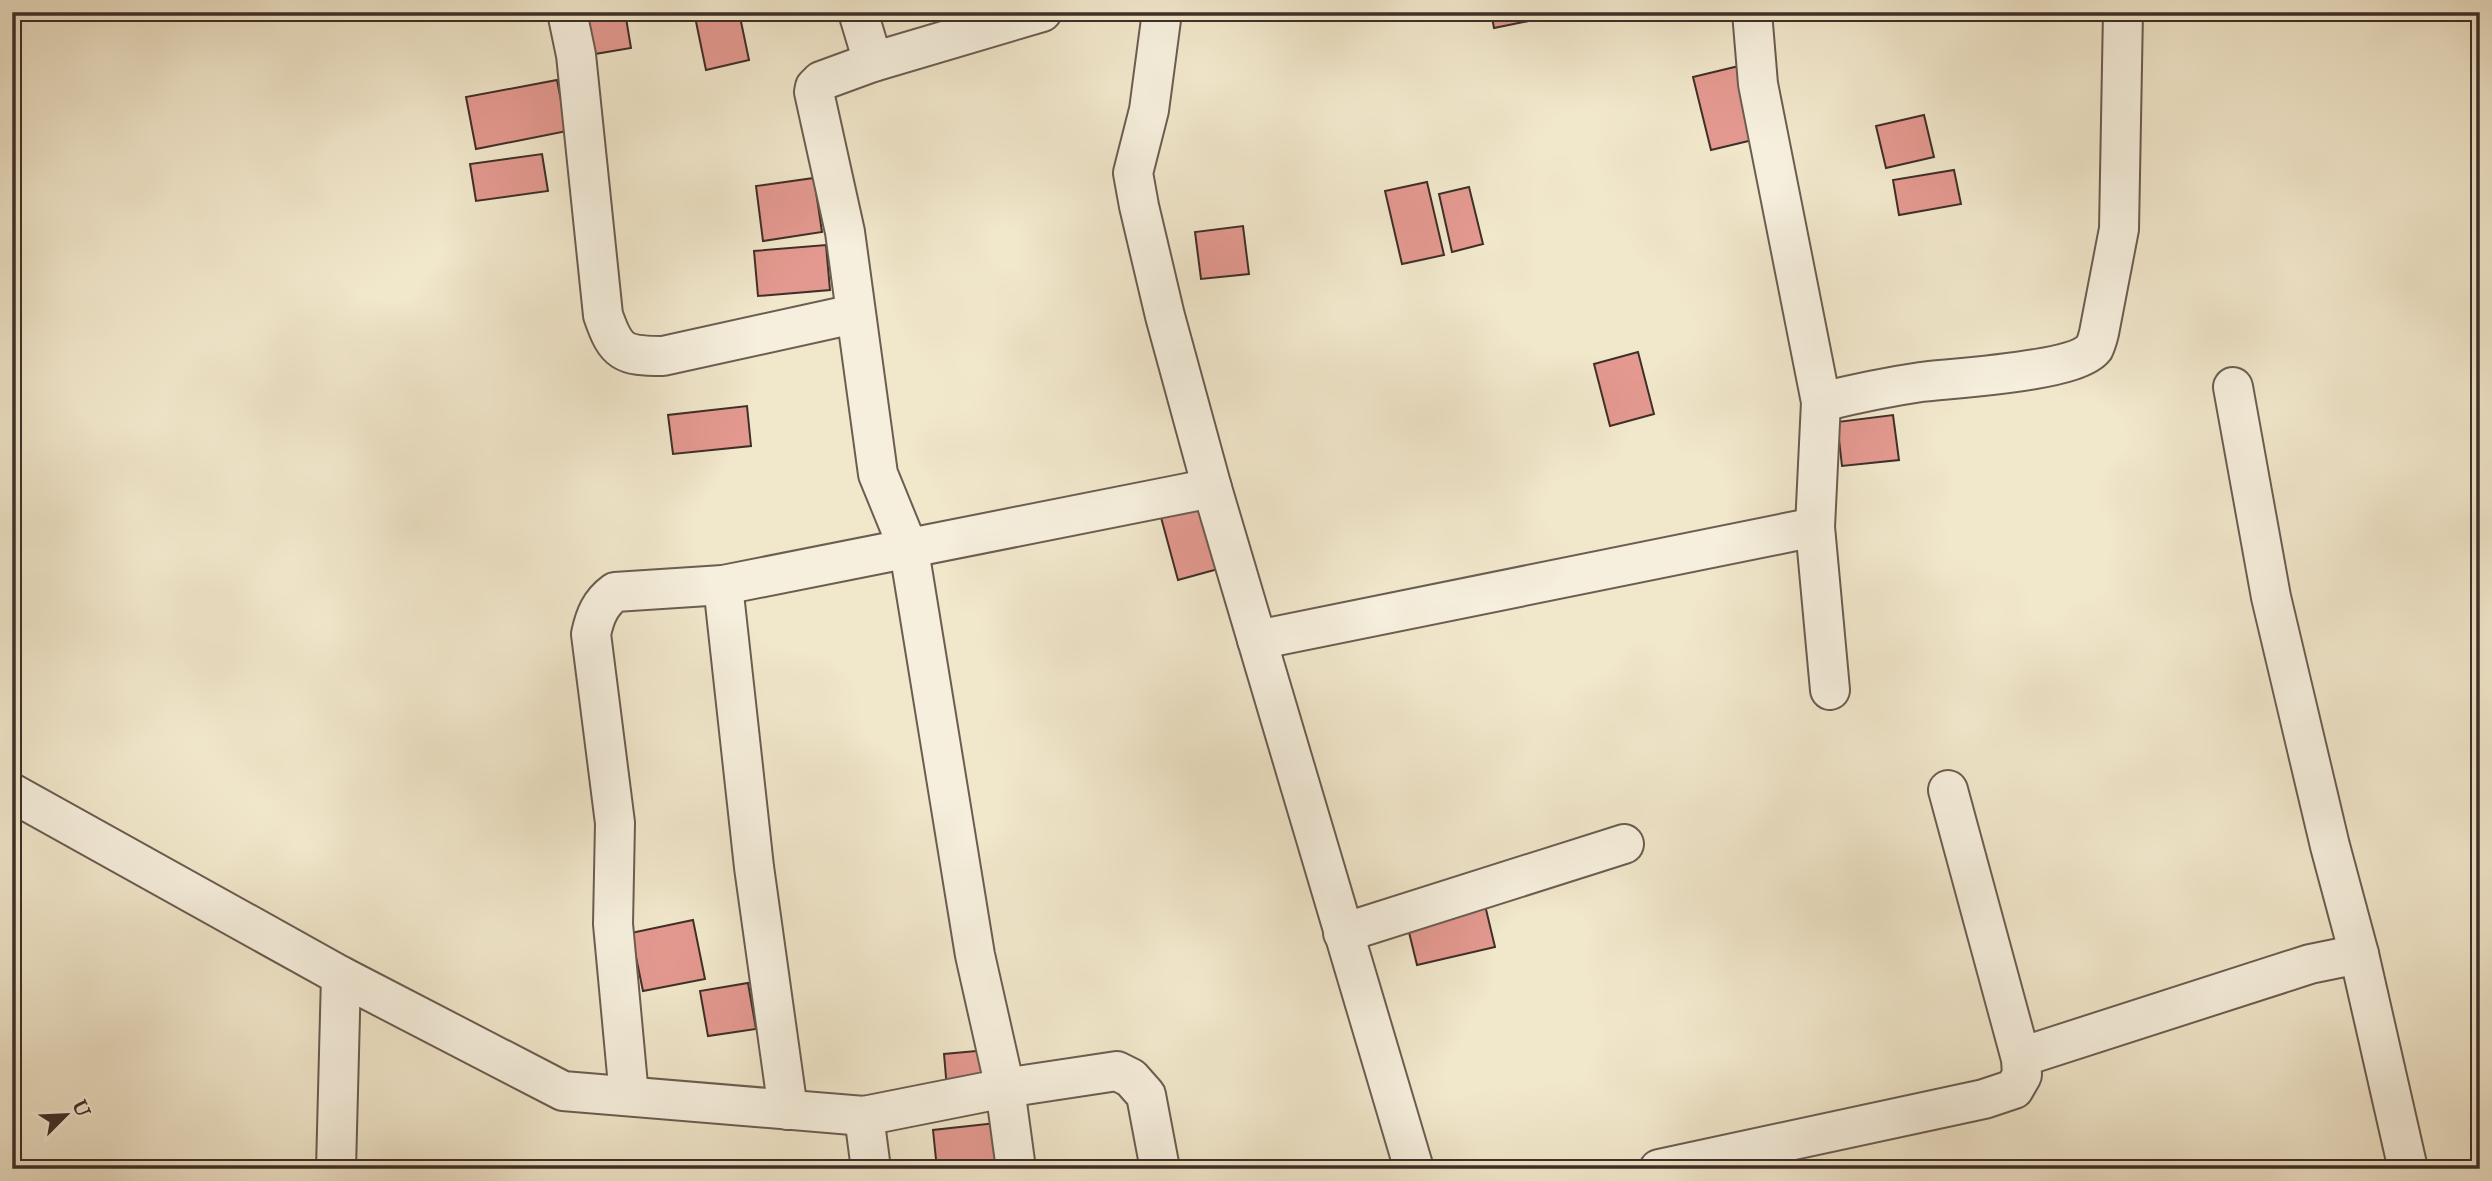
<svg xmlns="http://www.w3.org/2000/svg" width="2492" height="1181" viewBox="0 0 2492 1181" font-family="'IM FELL Double Pica',serif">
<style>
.building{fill:#e49990;stroke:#3e2f28;stroke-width:2}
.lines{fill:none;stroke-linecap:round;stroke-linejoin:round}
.street-casing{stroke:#6b5d51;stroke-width:42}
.street{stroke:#f6efdd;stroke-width:38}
</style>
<rect width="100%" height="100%" fill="#f1e7cb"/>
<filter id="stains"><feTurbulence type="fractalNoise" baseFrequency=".00286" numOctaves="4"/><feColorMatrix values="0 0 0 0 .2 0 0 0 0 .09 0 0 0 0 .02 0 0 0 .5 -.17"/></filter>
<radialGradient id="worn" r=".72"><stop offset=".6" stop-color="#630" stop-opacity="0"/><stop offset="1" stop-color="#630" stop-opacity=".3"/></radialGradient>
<g class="building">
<polygon points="582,12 625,12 631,48 589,55"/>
<polygon points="694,12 739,12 749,60 706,70"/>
<polygon points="1491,12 1527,12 1529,21 1494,28"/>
<polygon points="1743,65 1761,138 1711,150 1693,77"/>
<polygon points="557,80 567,131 476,149 466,97"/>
<polygon points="1924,115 1934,157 1886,168 1876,126"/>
<polygon points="542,154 548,191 476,201 470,164"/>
<polygon points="1954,170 1961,204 1899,215 1893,180"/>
<polygon points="814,178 822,232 763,241 756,186"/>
<polygon points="1427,182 1444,255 1402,264 1385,191"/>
<polygon points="1469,187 1483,244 1452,252 1439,194"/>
<polygon points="1243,226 1249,274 1201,279 1195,232"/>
<polygon points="826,245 830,290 758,296 754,251"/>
<polygon points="1638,352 1654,414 1610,426 1594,364"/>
<polygon points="747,406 751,446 673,454 668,415"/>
<polygon points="1893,415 1899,460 1842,466 1837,422"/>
<polygon points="1199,500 1218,569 1178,580 1159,510"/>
<polygon points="1484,901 1495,947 1417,965 1406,920"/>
<polygon points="693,920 705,979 643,991 631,933"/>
<polygon points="748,983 756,1029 708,1036 700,991"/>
<polygon points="987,1050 990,1085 947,1089 944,1054"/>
<polygon points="1005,1122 1010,1166 981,1169 937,1169 933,1130"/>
<polygon points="605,1163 605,1169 528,1169 528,1164"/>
</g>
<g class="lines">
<g class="street-casing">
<g id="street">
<path d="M567,12L576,55L603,315C616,353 623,356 663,356L854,314"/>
<polyline points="858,12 873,62"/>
<polyline points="1162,12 1149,110 1133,173 1139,206 1165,316 1212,488 1414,1169"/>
<polyline points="1752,12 1758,84 1821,402 1815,527 1830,690"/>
<polyline points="2233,387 2271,597 2330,846 2359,954"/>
<path d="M1821,402C1854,394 1887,387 1921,382C1953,378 2075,372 2094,348C2096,344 2098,337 2099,333L2119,229L2123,12"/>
<polyline points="723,585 754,867 788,1110"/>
<polyline points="1257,640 1815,527"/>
<polyline points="12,793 341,976 563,1091 864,1116 1005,1088 1117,1071 1131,1078 1146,1095 1160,1169"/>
<polyline points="1343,933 1624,844"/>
<polyline points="2021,1057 2310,964 2359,954 2408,1169"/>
<path d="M629,1096L613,924L615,823L591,634C595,616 600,603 615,592L723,585L1212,488"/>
<polyline points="864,1116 871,1169"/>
<polyline points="336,1169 341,976"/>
<polyline points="1016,1169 1005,1088 975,955 909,550 878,474 845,232 814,92 815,87 821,81 873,62 1042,12"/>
<polyline points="1659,1169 1984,1099 2014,1089 2022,1075 2021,1059 1948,790"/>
</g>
</g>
<use href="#street" class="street"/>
</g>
<rect width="2492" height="1181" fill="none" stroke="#f1e7cb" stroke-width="42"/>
<rect x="14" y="14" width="2464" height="1153" fill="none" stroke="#3e2f28" stroke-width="3.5"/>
<rect x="21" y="21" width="2450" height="1139" fill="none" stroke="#3e2f28" stroke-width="2"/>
<g transform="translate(66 1115) rotate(66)" stroke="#f6efdd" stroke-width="5" paint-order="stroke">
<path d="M0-5L12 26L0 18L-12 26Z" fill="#3e2f28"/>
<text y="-10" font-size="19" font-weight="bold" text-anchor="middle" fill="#3e2f28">U</text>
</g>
<rect width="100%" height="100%" filter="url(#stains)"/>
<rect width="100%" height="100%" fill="url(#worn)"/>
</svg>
